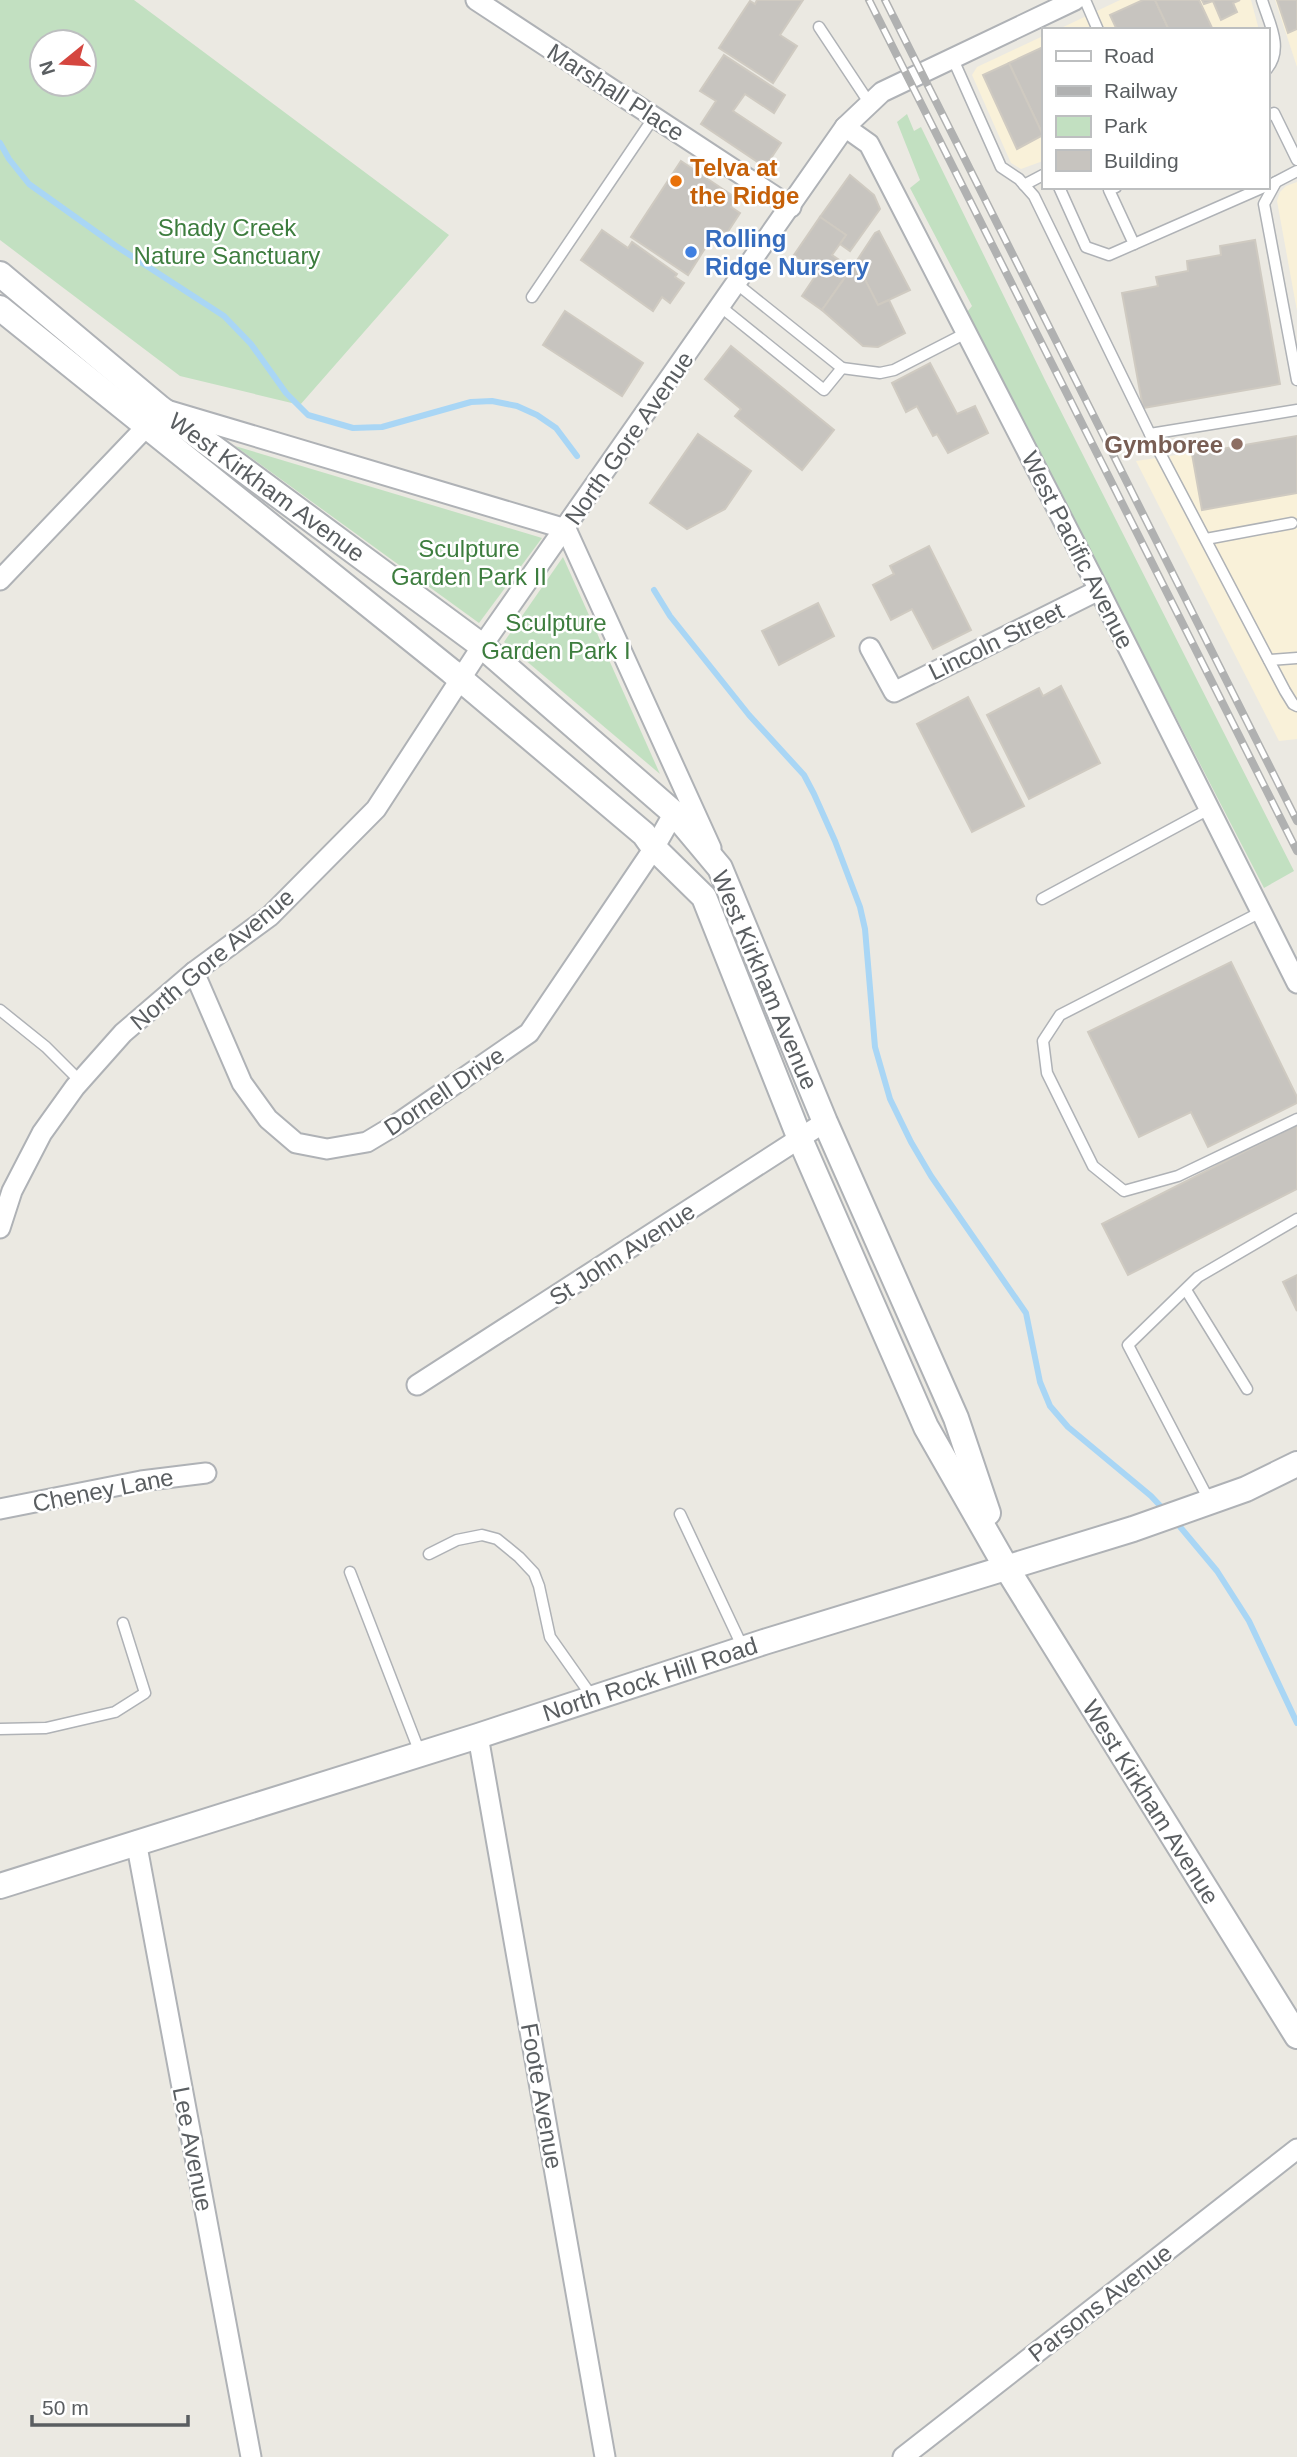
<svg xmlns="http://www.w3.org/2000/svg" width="1297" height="2457" viewBox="0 0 1297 2457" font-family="Helvetica,sans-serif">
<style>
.commercial{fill:#f9f1d9}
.green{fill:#c2e0c1;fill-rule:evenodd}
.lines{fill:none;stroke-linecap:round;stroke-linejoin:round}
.stream{stroke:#a9d6f5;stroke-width:6}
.building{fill:#c7c4bf;stroke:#cfcac1;stroke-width:2}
.service-casing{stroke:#afb2b6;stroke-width:13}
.minor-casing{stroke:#afb2b6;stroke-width:23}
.tertiary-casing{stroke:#afb2b6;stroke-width:28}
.service{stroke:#fff;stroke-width:10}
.minor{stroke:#fff;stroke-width:19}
.tertiary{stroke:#fff;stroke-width:24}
.rail-casing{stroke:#b0b1b1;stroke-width:8}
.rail{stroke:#fff;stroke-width:5;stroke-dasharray:16;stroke-linecap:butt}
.food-dot{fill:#e8710a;stroke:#fff;stroke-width:2.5}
.shop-dot{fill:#3f7fe0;stroke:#fff;stroke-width:2.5}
.education-dot{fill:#8d6e63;stroke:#fff;stroke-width:2.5}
.labels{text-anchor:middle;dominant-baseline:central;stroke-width:5;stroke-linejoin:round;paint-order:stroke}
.street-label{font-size:24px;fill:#5a5e61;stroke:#fff}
.food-label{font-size:24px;font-weight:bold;fill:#c56008;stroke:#fff;text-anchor:start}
.park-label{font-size:24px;fill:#3d7d3e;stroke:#fff}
.shop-label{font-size:24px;font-weight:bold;fill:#366cbe;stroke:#fff;text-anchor:start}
.education-label{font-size:24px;font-weight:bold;fill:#785e54;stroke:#fff;text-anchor:end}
</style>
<rect width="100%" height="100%" fill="#ebe9e2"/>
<g class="commercial">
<polygon points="1120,0 1251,0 1259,30 1057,30"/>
<polygon points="1275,0 1297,0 1297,67"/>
<polygon points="1043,36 1043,161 1021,169 1011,163 972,75 977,67"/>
<polygon points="1297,182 1297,311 1277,201 1280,192 1286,186"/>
<polygon points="1297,437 1297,739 1279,741 1136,461"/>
</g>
<g class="green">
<path d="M0,0H134L449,235L300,405L180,376L0,240ZM84,42V84H42V42Z"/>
<polygon points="907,114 914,131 921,127 1045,380 1294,871 1264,888 967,312 972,306 910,188 920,180 897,122"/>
<polygon points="235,446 542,538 479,623"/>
<polygon points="563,557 660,774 504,642"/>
</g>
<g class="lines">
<g class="stream">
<polyline points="0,143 9,159 29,184 116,246 224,316 251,344 286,393 308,415 353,428 382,427 471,402 492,401 517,406 537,415 556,428 577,456"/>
<polyline points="654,590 670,616 749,715 804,775 814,794 835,841 860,907 865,929 875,1047 890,1099 911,1142 931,1176 1026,1313 1040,1382 1050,1406 1068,1427 1151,1496 1166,1512"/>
<polyline points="1176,1522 1217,1571 1249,1621 1297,1723"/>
</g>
</g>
<g class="building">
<polygon points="757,0 803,0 780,35 797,46 773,83 719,48 750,1 755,4"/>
<polygon points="1143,0 1155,0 1169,30 1117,30 1110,15"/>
<polygon points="1155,0 1199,0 1213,30 1169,30"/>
<polygon points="1202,0 1240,0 1233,3 1237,12 1221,20 1213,1 1204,4"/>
<polygon points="1277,0 1297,0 1297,29 1288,33"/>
<polygon points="1043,47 1043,135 1009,63"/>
<polygon points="724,55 785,95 774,113 745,94 733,111 781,143 765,167 701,124 716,101 700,91"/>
<polygon points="1009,63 1043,135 1017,149 983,75"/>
<polygon points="681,161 736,198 731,207 740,213 727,233 718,228 688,275 631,237"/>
<polygon points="850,175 874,195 880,209 850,251 840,244 846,235 820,217"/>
<polygon points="820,217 846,235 832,255 851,268 822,310 802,296 818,272 794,255"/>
<polygon points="602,230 628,248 632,242 677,274 675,277 684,283 670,303 662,297 653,311 581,260"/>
<polygon points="879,231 910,290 878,305 856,262 875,233"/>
<polygon points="1255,240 1280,384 1143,408 1122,293 1158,286 1156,277 1188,271 1187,261 1221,255 1220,246"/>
<polygon points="856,262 878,305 889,300 905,333 878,347 863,346 822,310"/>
<polygon points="565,311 643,363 622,396 543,345"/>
<polygon points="731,346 834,430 802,470 735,416 741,409 705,379"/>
<polygon points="930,363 957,414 975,406 988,433 948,453 937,434 933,436 917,406 906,412 892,383"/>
<polygon points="698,434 751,471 725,509 687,529 650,503"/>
<polygon points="1297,436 1297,493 1202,510 1192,454"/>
<polygon points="929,546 971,630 933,649 912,609 891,620 873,585 894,574 890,566"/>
<polygon points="818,603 834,636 779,665 762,631"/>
<polygon points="1061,686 1100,763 1029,799 987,715 1039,688 1043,696"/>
<polygon points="968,697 1024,806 972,832 917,724"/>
<polygon points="1231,962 1297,1097 1297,1103 1208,1147 1191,1112 1139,1137 1088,1032"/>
<polygon points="1297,1125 1297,1189 1128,1275 1102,1224"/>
<polygon points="1297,1275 1297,1311 1283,1282"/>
</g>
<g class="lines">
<g class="service-casing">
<g id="service">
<polyline points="1085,0 1098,30"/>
<path d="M1262,0C1269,23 1284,48 1267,69"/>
<polyline points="819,27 870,104"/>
<polyline points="952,57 1001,167 1019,179 1034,196 1150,434 1285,691 1293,704 1297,706"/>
<polyline points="1267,116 1274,113 1297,160"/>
<polyline points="1276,182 1264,204 1297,380"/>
<polyline points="1272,184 1297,171"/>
<polyline points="1024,185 1043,175"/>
<polyline points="1059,187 1086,247 1109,255 1264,187"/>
<polyline points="1116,187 1109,190 1134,244"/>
<polyline points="532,297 654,117"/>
<polyline points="721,307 824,390 842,368 737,284"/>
<polyline points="842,368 880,373 894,370 966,333"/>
<polyline points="1150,434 1297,410"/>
<polyline points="1206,539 1292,523"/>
<polyline points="1269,660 1297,658"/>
<polyline points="1042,899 1209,809"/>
<polyline points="1261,912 1060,1015 1043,1041 1047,1073 1093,1166 1124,1191 1178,1176 1297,1119"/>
<polyline points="0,1010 46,1047 80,1081"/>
<polyline points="1186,1290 1247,1389"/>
<polyline points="1210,1502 1128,1345 1198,1277 1297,1219"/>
<polyline points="680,1514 743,1648"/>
<polyline points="429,1554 457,1540 482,1535 497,1539 519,1557 534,1573 539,1586 550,1637 593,1698"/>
<polyline points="350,1572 420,1753"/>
<polyline points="0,1729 46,1728 115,1712 145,1693 123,1623"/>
</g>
</g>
<g class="minor-casing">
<g id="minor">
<polyline points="476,0 791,207"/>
<polyline points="845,127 869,144 1099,590 1297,983"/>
<polyline points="0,580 146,427 160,408 566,529 711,848"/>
<polyline points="870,648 894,692 1099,590"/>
<polyline points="194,972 242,1083 268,1119 296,1143 327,1149 367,1142 397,1124 529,1033 654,848 674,813"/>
<polyline points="0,1228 12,1191 42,1133 75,1087 123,1033 194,972 270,916 376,809 482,646 845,127 882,92 1075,0"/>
<polyline points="417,1385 825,1122"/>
<polyline points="0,1509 141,1481 206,1473"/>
<polyline points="478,1736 605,2457"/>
<polyline points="136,1841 251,2457"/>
<polyline points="903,2457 1297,2149"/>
</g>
</g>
<g class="tertiary-casing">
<g id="tertiary">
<polyline points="0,274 160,408 482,646 674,813 720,868 825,1122 956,1418 988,1513"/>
<polyline points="0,308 451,671 644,834 654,848 704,897 800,1139 926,1427 1006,1567 1297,2036"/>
<polyline points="0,1886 478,1736 764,1642 1133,1529 1246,1489 1297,1464"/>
</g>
</g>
<use href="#service" class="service"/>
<use href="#minor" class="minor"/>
<use href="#tertiary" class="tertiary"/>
<g class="rail-casing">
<g id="rail">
<polyline points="869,0 1297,851"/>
<polyline points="885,0 1297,821"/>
</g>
</g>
<use href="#rail" class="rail"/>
</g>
<circle class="food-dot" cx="676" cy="181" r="7"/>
<circle class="shop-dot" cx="691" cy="252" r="7"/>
<circle class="education-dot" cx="1237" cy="444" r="7"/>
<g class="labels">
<g class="street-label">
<text transform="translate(616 92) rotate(33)">Marshall Place</text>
<text transform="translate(629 438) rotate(-55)">North Gore Avenue</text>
<text transform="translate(267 487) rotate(36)">West Kirkham Avenue</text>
<text transform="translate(1078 550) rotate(63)">West Pacific Avenue</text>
<text transform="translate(996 641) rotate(-26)">Lincoln Street</text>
<text transform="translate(212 959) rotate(-40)">North Gore Avenue</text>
<text transform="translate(765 980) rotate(67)">West Kirkham Avenue</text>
<text transform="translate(444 1091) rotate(-34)">Dornell Drive</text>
<text transform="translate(622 1254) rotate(-33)">St John Avenue</text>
<text transform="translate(103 1490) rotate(-11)">Cheney Lane</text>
<text transform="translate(650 1679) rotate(-18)">North Rock Hill Road</text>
<text transform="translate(1151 1802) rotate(58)">West Kirkham Avenue</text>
<text transform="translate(542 2096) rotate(80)">Foote Avenue</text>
<text transform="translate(193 2149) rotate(79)">Lee Avenue</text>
<text transform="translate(1100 2303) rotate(-38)">Parsons Avenue</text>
</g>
<g class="food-label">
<text x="690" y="167">Telva at<tspan x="690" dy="28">the Ridge</tspan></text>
</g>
<g class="park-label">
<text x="227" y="227">Shady Creek<tspan x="227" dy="28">Nature Sanctuary</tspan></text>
<text x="469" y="548">Sculpture<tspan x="469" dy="28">Garden Park II</tspan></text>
<text x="556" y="622">Sculpture<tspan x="556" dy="28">Garden Park I</tspan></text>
</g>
<g class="shop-label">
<text x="705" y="238">Rolling<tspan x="705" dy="28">Ridge Nursery</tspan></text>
</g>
<g class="education-label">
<text x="1223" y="444">Gymboree</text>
</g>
</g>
<rect x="1042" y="28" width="228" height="161" fill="#ffffff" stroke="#bdbfc0" stroke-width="2"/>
<rect x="1056" y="51" width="35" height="10" fill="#ffffff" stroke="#bdbfc0" stroke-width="2"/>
<text x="1104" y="63" font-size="21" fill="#5a5e61">Road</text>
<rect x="1056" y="86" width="35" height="10" fill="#b0b1b1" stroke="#bdbfc0" stroke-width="2"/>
<text x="1104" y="98" font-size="21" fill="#5a5e61">Railway</text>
<rect x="1056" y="116" width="35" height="21" fill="#c2e0c1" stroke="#bdbfc0" stroke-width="2"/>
<text x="1104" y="133" font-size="21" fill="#5a5e61">Park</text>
<rect x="1056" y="150" width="35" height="21" fill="#c7c4bf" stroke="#bdbfc0" stroke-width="2"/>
<text x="1104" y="168" font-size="21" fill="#5a5e61">Building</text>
<g transform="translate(63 63) rotate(252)"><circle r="33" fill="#ffffff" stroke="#bdbfc0" stroke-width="2"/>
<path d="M0-5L12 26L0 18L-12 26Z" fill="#d5463f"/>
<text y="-10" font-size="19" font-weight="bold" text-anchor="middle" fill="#5a5e61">N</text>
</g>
<path d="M32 2415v10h156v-10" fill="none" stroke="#5a5e61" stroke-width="3.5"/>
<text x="42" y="2415" font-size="21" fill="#5a5e61" stroke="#ffffff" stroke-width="5" paint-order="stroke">50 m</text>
</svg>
